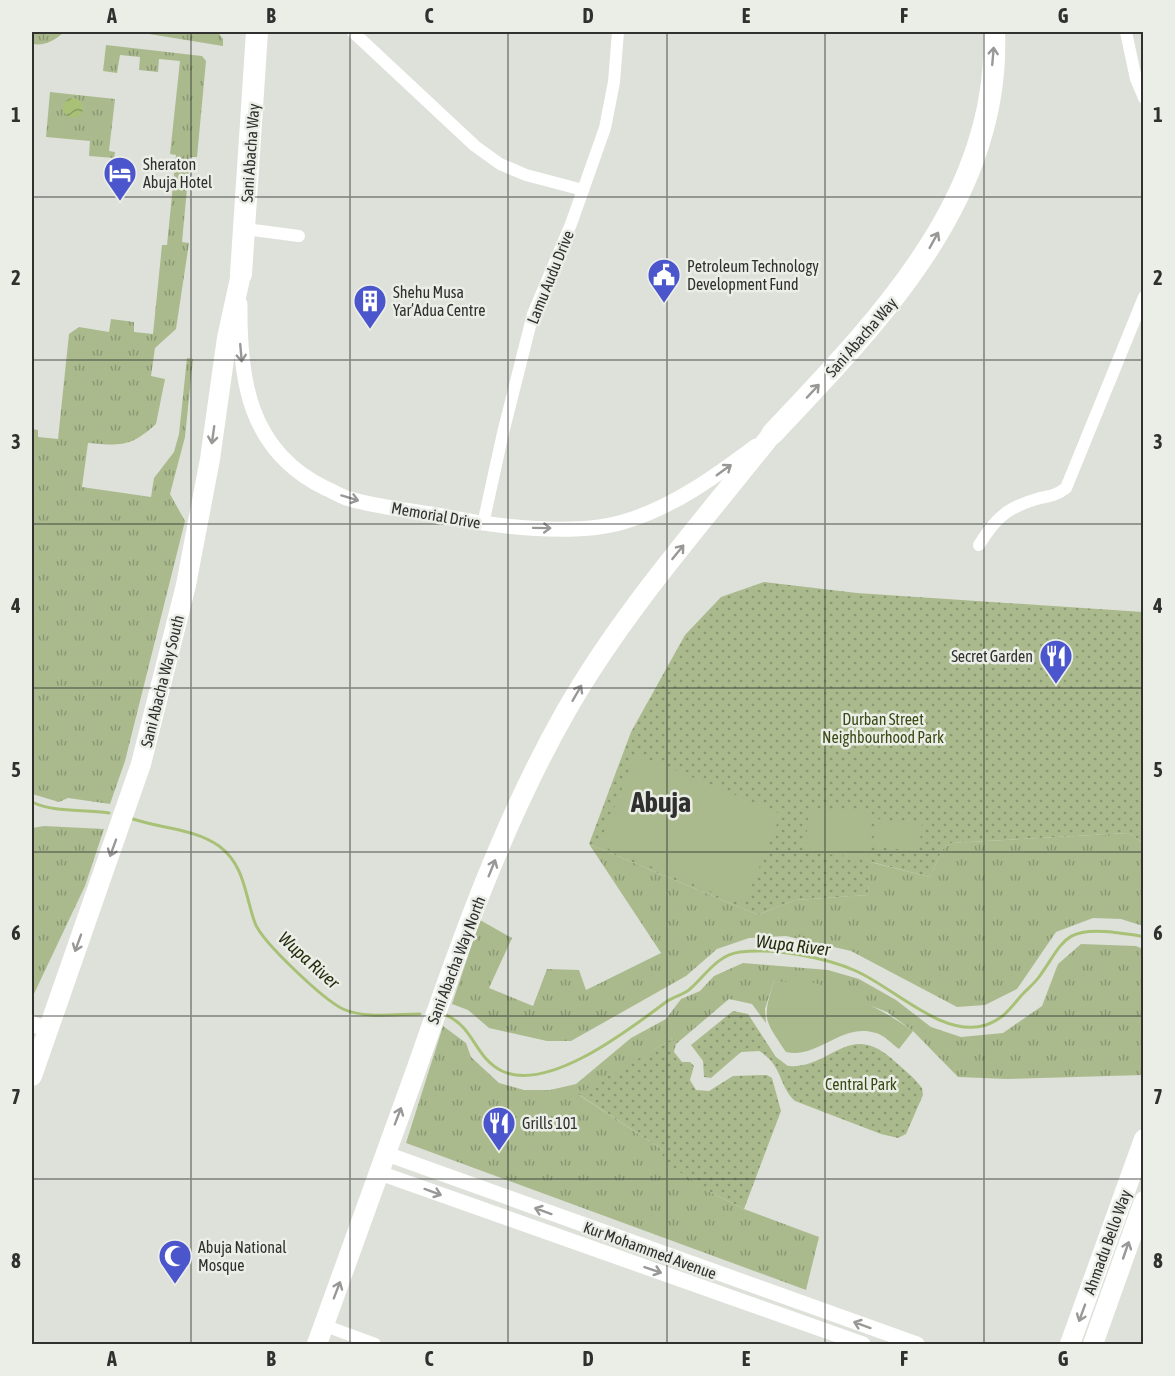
<svg xmlns="http://www.w3.org/2000/svg" width="1175" height="1376" viewBox="0 0 1175 1376" font-family="'Asap Condensed',sans-serif">
<style>
.grass{fill:url(#grass-tufts)}
.park{fill:url(#park-dots)}
.garden{fill:#aaba8d}
.water{fill:url(#water-waves)}
.lines{fill:none;stroke-linecap:round;stroke-linejoin:round}
.stream{stroke:#a8c177;stroke-width:3}
.minor{stroke:#fff;stroke-width:12}
.tertiary{stroke:#fff;stroke-width:15}
.secondary{stroke:#fff;stroke-width:16}
.primary{stroke:#fff;stroke-width:20}
.trunk{stroke:#fff;stroke-width:20}
.motorway{stroke:#fff;stroke-width:22}
.oneway{stroke:#989897}
.grid{fill:none;stroke:#30312f;stroke-width:1.5;stroke-opacity:0.55}
.labels{text-anchor:middle;dominant-baseline:central;stroke-width:5;stroke-linejoin:round;paint-order:stroke}
.street-label{font-size:16px;fill:#30312f;stroke:#ebeee7}
.poi-label{font-size:16px;fill:#30312f;stroke:#ebeee7;text-anchor:start}
.park-label{font-size:16px;fill:#3a4a14;stroke:#ebeee7}
.water-label{font-size:18px;font-style:italic;fill:#242e0e;stroke:#ebeee7}
.town-label{font-size:28px;font-weight:bold;fill:#30312f;stroke:#ebeee7}
.neatline{fill:none;stroke:#30312f;stroke-width:2}
.grid-label{font-size:20px;text-anchor:middle;font-weight:bold;fill:#30312f}
</style>
<defs>
<pattern id="grass-tufts" width="24" height="20" patternUnits="userSpaceOnUse" patternTransform="scale(1.5)"><rect width="24" height="20" fill="#aaba8d"/><path d="M3 7l-1-3M5 7V3M7 7l1-3M15 17l-1-3M17 17v-4M19 17l1-3" fill="none" stroke="#8b9874"/></pattern>
<pattern id="park-dots" width="8" height="8" patternUnits="userSpaceOnUse" patternTransform="scale(1.5)"><rect width="8" height="8" fill="#aaba8d"/><path d="M2 2h.1M6 6h.1" fill="none" stroke="#8b9874" stroke-width="1.8" stroke-linecap="round"/></pattern>
<pattern id="water-waves" width="16" height="10" patternUnits="userSpaceOnUse" patternTransform="scale(1.5)"><rect width="16" height="10" fill="#a8c177"/><path d="M0 5q4-4 8 0t8 0" fill="none" stroke="#899d62"/></pattern>
</defs>
<rect width="100%" height="100%" fill="#dee1d9"/>
<g class="grass">
<path d="M32,32H64C54,41 45,46 32,44Z"/>
<polygon points="137,32 218,32 223,39 223,46"/>
<path d="M106,45L202,56L206,61L197,157H190L182,242L189,243L176,329L155,348L151,376L165,379L156,424C131,447 120,446 88,443L82,487L151,497L154,478L174,452L179,434L187,358L193,359L185,437L170,494L185,521L125,761L110,804L68,798L59,802L32,794V429L38,430V437L58,439L69,334L79,327L109,332L111,319L134,322V332L153,334L162,245H167L176,155L170,154L180,61L159,59L158,72L139,70L140,57L120,55L117,73L103,71Z"/>
<polygon points="50,92 115,99 109,151 115,152 114,158 89,156 90,141 46,137"/>
<polygon points="44,826 104,829 85,886 32,998 32,828"/>
<polygon points="1129,833 1143,843 1143,926 1121,919 1093,918 1056,932 1017,989 985,1005 957,1007 851,951 786,936 749,938 717,949 686,976 571,1041 547,1041 489,1028 468,1010 452,1004 480,920 512,938 489,988 533,1006 547,969 579,970 586,990 661,953 589,844 758,915 795,900 868,895 870,862 930,877 942,850 951,843"/>
<polygon points="1081,944 1136,946 1143,949 1143,1075 1008,1079 958,1077 913,1031 887,1012 809,982 791,984 774,981 765,1009 766,1023 752,1004 729,999 676,1044 672,1039 579,1095 663,1150 708,1191 744,1209 819,1237 806,1290 406,1143 443,1026 466,1043 471,1057 499,1083 524,1090 550,1090 576,1084 631,1038 666,1019 681,999 700,991 714,976 743,963 828,970 859,979 896,1000 931,1027 961,1037 1003,1033 1042,1006 1058,964"/>
</g>
<g class="park">
<polygon points="764,582 857,593 1143,612 1143,843 1129,833 951,843 942,850 930,877 871,862 868,895 795,900 758,915 589,844 631,732 685,635 721,597"/>
<path d="M733,1011L748,1014L776,1057L788,1066C831,1069 848,1021 891,1058C902,1068 914,1077 922,1088L923,1095L906,1134L898,1138L881,1134L795,1101C778,1085 783,1065 759,1051L741,1052L711,1078L704,1077L703,1061L691,1045Z"/>
<polygon points="672,1039 676,1044 674,1052 682,1062 690,1062 694,1066 690,1080 696,1090 709,1091 733,1076 767,1075 772,1078 781,1111 744,1209 708,1191 662,1160 663,1150 578,1094"/>
</g>
<g class="garden">
<polygon points="636,754 781,814 744,905 599,845"/>
<polygon points="809,807 872,813 868,858 805,852"/>
<polygon points="875,819 922,823 919,851 873,847"/>
<path d="M774,981C787,983 803,980 811,982C846,991 885,1011 913,1031L899,1049C892,1044 884,1035 876,1033C841,1022 819,1059 786,1052C764,1019 762,1020 774,981Z"/>
</g>
<circle class="water" cx="73" cy="108" r="10"/>
<g class="lines">
<g class="stream">
<path d="M32,802C55,813 83,809 109,813"/>
<path d="M133,819C162,829 193,828 219,846C245,865 245,896 255,923C262,942 324,1000 343,1009C365,1019 397,1014 420,1014"/>
<path d="M446,1015C474,1027 475,1058 502,1071C548,1093 630,1029 666,1002C674,996 684,995 690,989C706,975 717,955 740,952C774,948 825,957 856,971C893,987 943,1039 986,1025C1003,1019 1010,1009 1020,997C1026,990 1034,984 1039,977C1064,942 1063,927 1112,932C1123,934 1134,934 1144,937"/>
</g>
<g class="minor">
<polyline points="353,32 475,146 500,164 526,175 583,190"/>
<polyline points="1126,32 1136,79 1144,98"/>
<polyline points="245,229 299,236"/>
<polyline points="483,524 503,433 533,314 571,224 605,128 614,82 618,32"/>
<path d="M979,545C996,517 1008,507 1040,498C1050,496 1057,495 1066,488L1144,297"/>
<polyline points="323,1325 375,1344"/>
</g>
<g class="tertiary">
<path d="M240,304C239,380 249,451 325,488C333,491 341,497 350,499C381,508 416,511 448,517C496,527 576,536 623,522C672,508 716,476 756,446"/>
<polyline points="384,1153 917,1344"/>
<polyline points="377,1172 863,1344"/>
</g>
<polyline class="secondary" points="32,1024 47,1029"/>
<g class="primary">
<polyline points="1070,1344 1144,1139"/>
<polyline points="1093,1344 1144,1201"/>
</g>
<g class="trunk">
<polyline points="32,1076 141,764 186,585 210,459 227,338 241,274"/>
<path d="M317,1344C349,1254 383,1163 415,1073C458,950 501,825 566,711C623,611 701,524 772,434"/>
</g>
<g class="motorway">
<polyline points="241,274 257,32"/>
<path d="M772,434C878,322 1001,197 994,32"/>
</g>
</g>
<defs><path id="oneway-shaft" d="M-6 0H5M1.5-3L5.5 0L1.5 3" fill="none" stroke-width="1.6" stroke-linecap="round" stroke-linejoin="round" transform="scale(1.5)"/></defs>
<g class="oneway">
<use href="#oneway-shaft" transform="translate(993 56) rotate(-85)"/>
<use href="#oneway-shaft" transform="translate(934 240) rotate(-61)"/>
<use href="#oneway-shaft" transform="translate(241 353) rotate(85)"/>
<use href="#oneway-shaft" transform="translate(813 391) rotate(-47)"/>
<use href="#oneway-shaft" transform="translate(213 435) rotate(98)"/>
<use href="#oneway-shaft" transform="translate(724 470) rotate(-36)"/>
<use href="#oneway-shaft" transform="translate(350 498) rotate(17)"/>
<use href="#oneway-shaft" transform="translate(542 528) rotate(1)"/>
<use href="#oneway-shaft" transform="translate(678 552) rotate(-51)"/>
<use href="#oneway-shaft" transform="translate(577 693) rotate(-60)"/>
<use href="#oneway-shaft" transform="translate(113 848) rotate(110)"/>
<use href="#oneway-shaft" transform="translate(492 868) rotate(-68)"/>
<use href="#oneway-shaft" transform="translate(78 943) rotate(110)"/>
<use href="#oneway-shaft" transform="translate(398 1116) rotate(-69)"/>
<use href="#oneway-shaft" transform="translate(433 1192) rotate(20)"/>
<use href="#oneway-shaft" transform="translate(543 1211) rotate(-160)"/>
<use href="#oneway-shaft" transform="translate(1126 1250) rotate(-71)"/>
<use href="#oneway-shaft" transform="translate(653 1270) rotate(19)"/>
<use href="#oneway-shaft" transform="translate(337 1290) rotate(-69)"/>
<use href="#oneway-shaft" transform="translate(1082 1313) rotate(110)"/>
<use href="#oneway-shaft" transform="translate(862 1325) rotate(-160)"/>
</g>
<path class="grid" d="M191,32V1344M350,32V1344M508,32V1344M667,32V1344M825,32V1344M984,32V1344M32,197H1144M32,360H1144M32,524H1144M32,688H1144M32,852H1144M32,1016H1144M32,1179H1144"/>
<defs>
<g id="hotel-pin" transform="scale(1.725)"><path d="M0 17L-7.5 6A9.5 9.5 0 1 1 7.5 6Z" fill="#4b56cc" stroke="#ebeee7"/><path d="M-6-4.5h1.5V1H6V5H4.5V3h-9V5H-6ZM-4 0a1.8 1.8 0 1 1 3.6 0ZM.5 0V-2.5h3Q6-2.5 6 0Z" fill="#fff"/></g>
<g id="civic-pin" transform="scale(1.725)"><path d="M0 17L-7.5 6A9.5 9.5 0 1 1 7.5 6Z" fill="#4b56cc" stroke="#ebeee7"/><path d="M-.6-6.5H3V-4.5H.6V-3L4-1V1h2V6H-6V1h2V-1L-.6-3ZM-1.2 2.5V6h2.4V2.5Z" fill="#fff"/></g>
<g id="building-pin" transform="scale(1.725)"><path d="M0 17L-7.5 6A9.5 9.5 0 1 1 7.5 6Z" fill="#4b56cc" stroke="#ebeee7"/><path d="M-4-6H4V6H1V3H-1V6H-4ZM-2.5-4.3h1.7v1.8h-1.7ZM.8-4.3h1.7v1.8H.8ZM-2.5-1h1.7V.8h-1.7ZM.8-1h1.7V.8H.8Z" fill="#fff"/></g>
<g id="restaurant-pin" transform="scale(1.725)"><path d="M0 17L-7.5 6A9.5 9.5 0 1 1 7.5 6Z" fill="#4b56cc" stroke="#ebeee7"/><path d="M-5-6h1v4h1v-4h1v4h1v-4h1v5L-1.5 .5V6h-2V.5L-5-1ZM5-6V6H3V1.5H1.5Q1.5-4 5-6Z" fill="#fff"/></g>
<g id="mosque-pin" transform="scale(1.725)"><path d="M0 17L-7.5 6A9.5 9.5 0 1 1 7.5 6Z" fill="#4b56cc" stroke="#ebeee7"/><path d="M3.5-4.9A6 6 0 1 0 3.5 4.9A5 5 0 1 1 3.5-4.9Z" fill="#fff"/></g>
</defs>
<g fill-rule="evenodd">
<use href="#hotel-pin" x="120" y="173"/>
<use href="#civic-pin" x="664" y="275"/>
<use href="#building-pin" x="370" y="301"/>
<use href="#restaurant-pin" x="1056" y="656"/>
<use href="#restaurant-pin" x="499" y="1123"/>
<use href="#mosque-pin" x="175" y="1256"/>
</g>
<g class="labels">
<g class="street-label">
<text transform="translate(250 153) rotate(-86)">Sani Abacha Way</text>
<text transform="translate(550 277) rotate(-68)">Lamu Audu Drive</text>
<text transform="translate(861 337) rotate(-49)">Sani Abacha Way</text>
<text transform="translate(436 515) rotate(10)">Memorial Drive</text>
<text transform="translate(162 681) rotate(-76)">Sani Abacha Way South</text>
<text transform="translate(456 960) rotate(-69)">Sani Abacha Way North</text>
<text transform="translate(1107 1242) rotate(-70)">Ahmadu Bello Way</text>
<text transform="translate(650 1250) rotate(20)">Kur Mohammed Avenue</text>
</g>
<g class="poi-label">
<text x="143" y="164">Sheraton<tspan x="143" dy="18">Abuja Hotel</tspan></text>
<text x="687" y="266">Petroleum Technology<tspan x="687" dy="18">Development Fund</tspan></text>
<text x="393" y="292">Shehu Musa<tspan x="393" dy="18">Yar’Adua Centre</tspan></text>
<text x="1033" y="656" text-anchor="end">Secret Garden</text>
<text x="522" y="1123">Grills 101</text>
<text x="198" y="1247">Abuja National<tspan x="198" dy="18">Mosque</tspan></text>
</g>
<g class="park-label">
<text x="883" y="719">Durban Street<tspan x="883" dy="18">Neighbourhood Park</tspan></text>
<text x="861" y="1084">Central Park</text>
</g>
<g class="water-label">
<text transform="translate(793 945) rotate(7)">Wupa River</text>
<text transform="translate(309 960) rotate(42)">Wupa River</text>
</g>
<g class="town-label">
<text x="661" y="802">Abuja</text>
</g>
</g>
<rect width="1175" height="1376" fill="none" stroke="#ebeee7" stroke-width="66"/>
<rect x="33" y="33" width="1109" height="1310" class="neatline"/>
<g class="grid-label">
<text x="112" y="23">A</text>
<text x="271" y="23">B</text>
<text x="429" y="23">C</text>
<text x="588" y="23">D</text>
<text x="746" y="23">E</text>
<text x="904" y="23">F</text>
<text x="1063" y="23">G</text>
<text x="16" y="122">1</text>
<text x="1158" y="122">1</text>
<text x="16" y="285">2</text>
<text x="1158" y="285">2</text>
<text x="16" y="449">3</text>
<text x="1158" y="449">3</text>
<text x="16" y="613">4</text>
<text x="1158" y="613">4</text>
<text x="16" y="777">5</text>
<text x="1158" y="777">5</text>
<text x="16" y="940">6</text>
<text x="1158" y="940">6</text>
<text x="16" y="1104">7</text>
<text x="1158" y="1104">7</text>
<text x="16" y="1268">8</text>
<text x="1158" y="1268">8</text>
<text x="112" y="1366">A</text>
<text x="271" y="1366">B</text>
<text x="429" y="1366">C</text>
<text x="588" y="1366">D</text>
<text x="746" y="1366">E</text>
<text x="904" y="1366">F</text>
<text x="1063" y="1366">G</text>
</g>
</svg>
